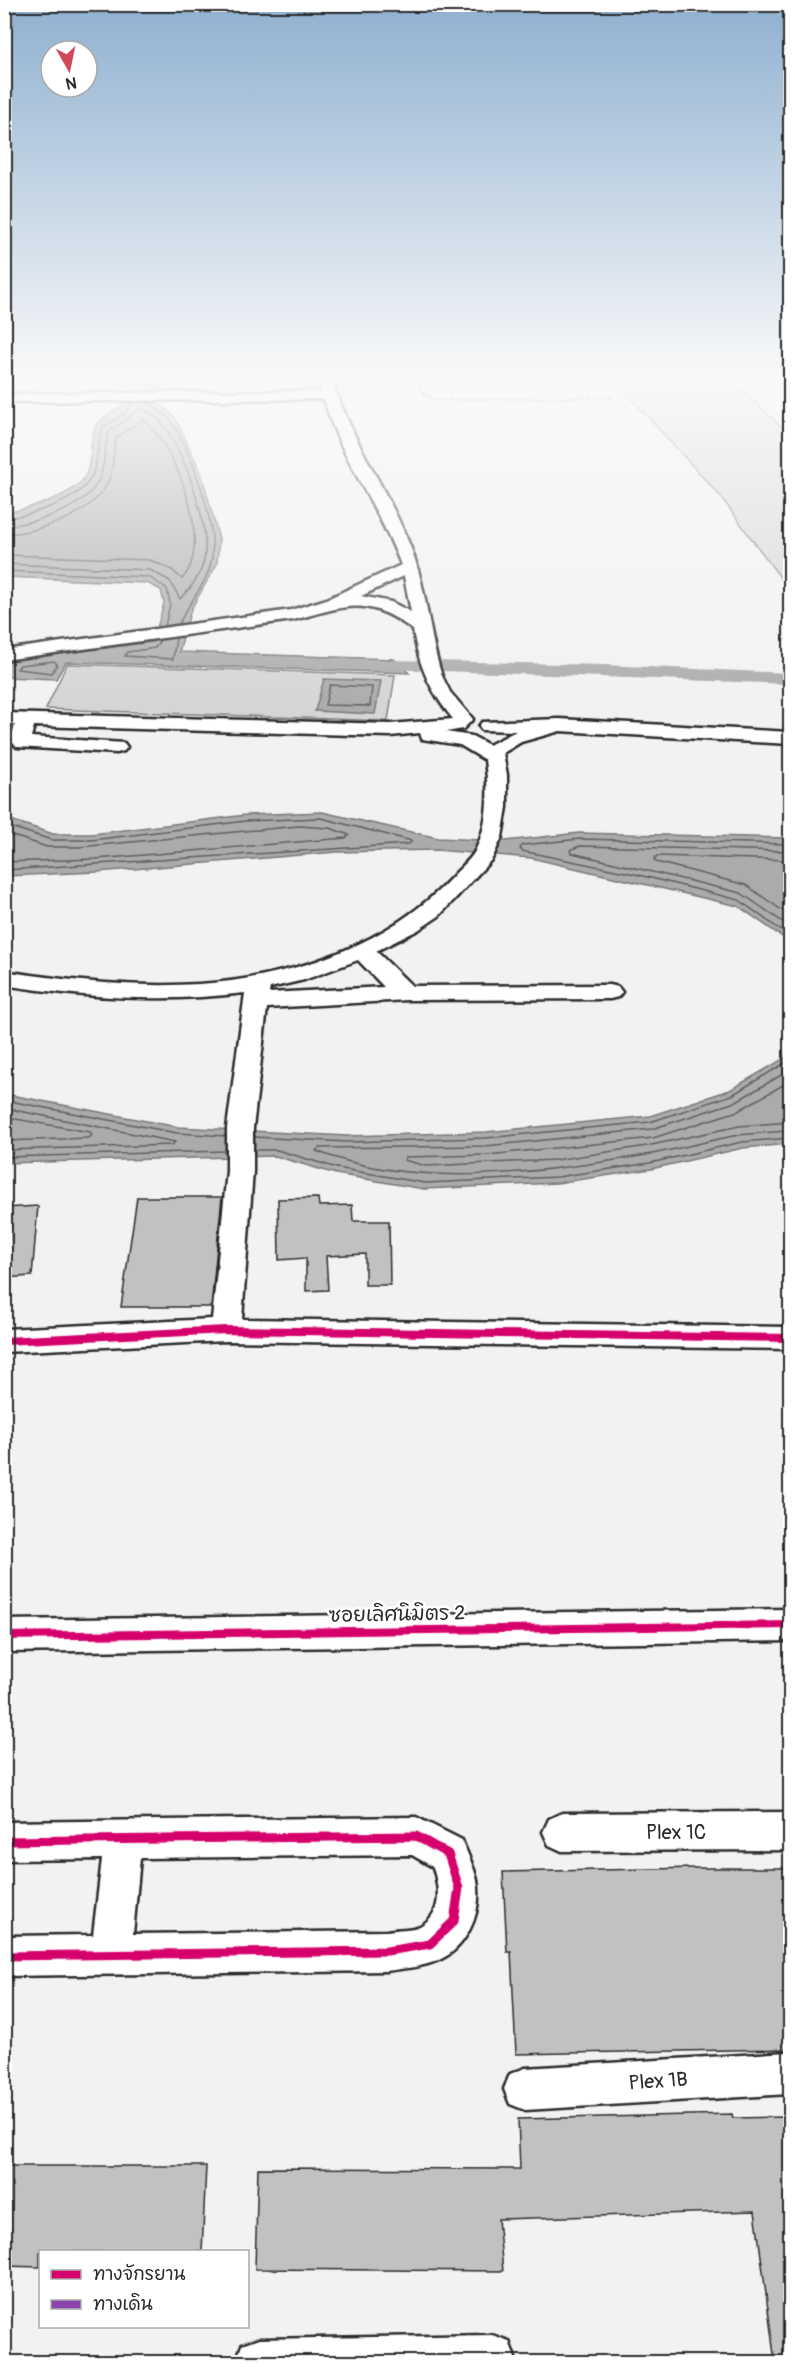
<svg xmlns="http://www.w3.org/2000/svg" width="795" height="2367" viewBox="0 0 795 2367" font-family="Pangolin,'Playpen Sans Thai',sans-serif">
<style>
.green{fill:#d5d5d5;stroke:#808080;stroke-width:1.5}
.water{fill:#ababab;stroke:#787878;stroke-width:1.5}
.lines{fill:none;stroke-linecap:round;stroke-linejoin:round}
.shore{stroke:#5e5e5e;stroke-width:1.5}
.canal{fill:#ababab;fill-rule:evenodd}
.building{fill:#c1c1c1;stroke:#2b2b2b;stroke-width:1.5}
.street-casing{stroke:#2b2b2b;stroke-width:5}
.street{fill:#fff;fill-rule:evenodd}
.quiet{stroke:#8e44ad;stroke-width:2;stroke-dasharray:5 2;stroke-linecap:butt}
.cycleway-far1-casing{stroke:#fff;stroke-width:11}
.cycleway-casing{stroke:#fff;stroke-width:13}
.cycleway-far1{stroke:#d6006c;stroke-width:8}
.cycleway{stroke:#d6006c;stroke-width:9}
.labels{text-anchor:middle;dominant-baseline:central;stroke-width:5;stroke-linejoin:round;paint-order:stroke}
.near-street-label{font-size:20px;fill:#2b2b2b;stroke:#fff}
</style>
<rect width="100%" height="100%" fill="#f2f2f2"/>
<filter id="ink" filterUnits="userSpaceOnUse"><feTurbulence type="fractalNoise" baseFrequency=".0167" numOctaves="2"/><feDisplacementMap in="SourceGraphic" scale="12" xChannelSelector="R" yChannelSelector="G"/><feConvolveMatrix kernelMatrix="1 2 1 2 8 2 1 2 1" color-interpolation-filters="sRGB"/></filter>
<g filter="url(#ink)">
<g class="green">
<polygon points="613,379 731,379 790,435 790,591 721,497"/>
<polygon points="67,664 395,675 388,721 46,709"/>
</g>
<g class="water">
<path d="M118,379H178L151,392L150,397L174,416L183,434L202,475L219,539L217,564L191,609L179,652L394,659L409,673L66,662L56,679L5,677V661L153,642L164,603L161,590L147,583L5,577V513C26,509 77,496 86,474C93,459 88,439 97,424C104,415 118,410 127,402L129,388Z"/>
<polygon points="324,679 381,681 375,714 315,711"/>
<polygon points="322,812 438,838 505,841 579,833 790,838 790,947 785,939 738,906 531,858 436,850 337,852 97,872 5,876 5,818 53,834 92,834 246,815"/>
<polygon points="790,1050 790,1144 743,1148 651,1169 557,1183 424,1189 336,1174 275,1156 5,1163 5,1094 178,1127 347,1136 486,1132 650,1116 730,1090 785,1058"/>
</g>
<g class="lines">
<g class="shore">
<path d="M147,402C155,407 163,412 169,419C191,447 219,528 211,563C206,585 188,603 179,624"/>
<path d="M4,519C30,515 84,501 93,473C99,458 97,442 103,427L124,414L133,402"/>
<path d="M4,526C35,523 87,510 100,477C105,463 104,447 109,432L141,408C148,412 155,415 160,421C183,446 211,526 204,560C201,574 190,589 180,599L170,581L150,570L4,564"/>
<path d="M4,535C38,531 89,518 107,484C114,471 113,453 116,438L143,419C175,446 215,544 182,579L172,570L150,560L4,555"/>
<polyline points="4,571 149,577 167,589 170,604 165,626"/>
<polyline points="160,640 155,648 127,652 125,656 173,659 176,638"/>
<polygon points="54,661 57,664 52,673 17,669 20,665"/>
<polygon points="330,685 372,687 370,706 325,705"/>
<polyline points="4,825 52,840 92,840 246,821 321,818 412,841 409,844 4,870"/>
<polyline points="4,833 47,847 79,847 298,826 330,828 349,835 346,838 96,859 4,862"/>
<polyline points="790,844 580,839 523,845 520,848 522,851 635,874 739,900 790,937"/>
<polyline points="790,851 580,846 570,850 572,853 741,893 790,927"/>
<polyline points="790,860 657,856 654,859 656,862 746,885 790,916"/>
<path d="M790,1070L735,1102L652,1129L486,1146L319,1148L316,1151C416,1190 542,1173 646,1155C677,1150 708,1140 740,1135C756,1133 773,1132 790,1131"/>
<polyline points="790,1081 738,1111 653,1138 487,1155 406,1157 404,1160 426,1166 555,1160 647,1146 739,1126 790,1122"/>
<polyline points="4,1100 177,1133 226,1136"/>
<polyline points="4,1108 175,1142 172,1145 4,1150"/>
<polyline points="4,1117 90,1132 92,1135 89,1138 4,1141"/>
<polyline points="254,1137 347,1142 486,1138 650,1122 732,1095 790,1060"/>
<polyline points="254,1150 277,1150 337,1168 425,1183 557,1177 650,1163 742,1142 790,1138"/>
<polyline points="4,1157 226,1151"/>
</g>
<polygon class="canal" points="392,660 603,665 790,673 790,684 386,669 383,665 386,661"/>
</g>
<g class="building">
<polygon points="137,1197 222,1197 211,1307 121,1307"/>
<polygon points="318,1198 319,1206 352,1205 353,1221 389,1221 390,1285 365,1285 365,1254 326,1256 328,1290 306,1291 306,1258 279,1260 278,1199"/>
<polygon points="38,1206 32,1276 4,1278 4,1208"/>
<polygon points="697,1868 790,1868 790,2049 516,2054 511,1952 507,1952 503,1872"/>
<polygon points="732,2114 733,2118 790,2117 790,2362 775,2362 755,2211 498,2219 503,2271 255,2269 258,2168 520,2169 518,2119"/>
<polygon points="4,2166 206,2166 202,2252 40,2252 40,2267 4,2266"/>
</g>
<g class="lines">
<g class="street-casing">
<g id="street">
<path d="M318,379H332C350,439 387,488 410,546C427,588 428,633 442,676L450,692L473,719L463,729L446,732L472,736L489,745L516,731L482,730L479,726L482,722L559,719L790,732V744L560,731L521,742L503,753L507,775V807L502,837L492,859L439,916L418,930L376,951L412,986L610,985L618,987L622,992L618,997L610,999L407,1000L267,1008L253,1128V1171L242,1319L790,1327V1349L226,1341L4,1352V1329L212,1319L227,1171V1128L245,993C163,1003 86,998 4,985V971C69,981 134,988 199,984C290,978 390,945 453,876C460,868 472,859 476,849C489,823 489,787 485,760L460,745L422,739L420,733L390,736L34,726L31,737L124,743L127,747L124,751L117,753L17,747L10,740L15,725H4V713L390,724L453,719C430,691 419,666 413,630C366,594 344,607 293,620L4,660V650L291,610L327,599L401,565C380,508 340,458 324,399L4,402V394L322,391ZM404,576L411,612L391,602L361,596ZM358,960L384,987L269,993L270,988L304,980Z"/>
<polygon points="790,1609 790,1641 4,1652 4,1620"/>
<polygon points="790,1812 790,1850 562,1851 549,1845 543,1832 549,1819 562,1813"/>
<path d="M416,1817L462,1840C467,1854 478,1874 478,1889C480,1916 466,1947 441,1959C425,1967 405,1968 387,1971L4,1976V1936L93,1935L102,1859L4,1860V1822ZM412,1855L433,1867C439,1887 444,1914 420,1926C411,1930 397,1929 387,1931L133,1934L140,1858Z"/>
<polygon points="790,2052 790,2094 525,2110 510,2104 504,2089 510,2074 525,2068"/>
<polygon points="492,2335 509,2341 515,2358 514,2362 236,2362 242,2345 259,2339"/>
</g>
</g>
<use href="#street" class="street"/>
<polyline class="quiet" points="416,379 425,395 437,400 612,397"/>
<g class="cycleway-far1-casing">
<g id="cycleway-far1">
<polyline points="4,1341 226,1330 790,1338"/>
<polyline points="4,1636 790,1625"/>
</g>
</g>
<g class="cycleway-casing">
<polyline id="cycleway" points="4,1841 416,1836 448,1854 459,1888 454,1921 430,1944 387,1951 4,1956"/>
</g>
<use href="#cycleway-far1" class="cycleway-far1"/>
<use href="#cycleway" class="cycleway"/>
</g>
</g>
<linearGradient id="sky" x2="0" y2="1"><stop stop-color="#8fb0d0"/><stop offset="0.53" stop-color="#f9f9f9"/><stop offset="1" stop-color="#f9f9f9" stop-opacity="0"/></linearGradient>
<rect width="795" height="710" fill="url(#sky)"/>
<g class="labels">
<g class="near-street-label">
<text transform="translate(397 1614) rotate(-1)">ซอยเลิศนิมิตร 2</text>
<text x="676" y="1832">Plex 1C</text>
<text transform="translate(658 2081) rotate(-4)">Plex 1B</text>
</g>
</g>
<rect width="795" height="2367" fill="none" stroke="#fff" stroke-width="24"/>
<rect x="12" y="12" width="771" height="2343" fill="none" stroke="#2b2b2b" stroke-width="2" filter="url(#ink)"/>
<rect x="39" y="2250" width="210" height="78" fill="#ffffff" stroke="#aaaaaa" stroke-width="1.5"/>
<rect x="51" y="2270" width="30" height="9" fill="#d6006c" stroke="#aaaaaa" stroke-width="1.5"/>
<text x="93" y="2280" font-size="18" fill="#2b2b2b">ทางจักรยาน</text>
<rect x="51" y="2300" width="30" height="9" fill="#8e44ad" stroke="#aaaaaa" stroke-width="1.5"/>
<text x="93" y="2310" font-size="18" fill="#2b2b2b">ทางเดิน</text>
<g transform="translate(69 69) rotate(171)"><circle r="28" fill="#ffffff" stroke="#aaaaaa" stroke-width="1.5"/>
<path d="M0-4.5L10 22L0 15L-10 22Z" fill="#d1495b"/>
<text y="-9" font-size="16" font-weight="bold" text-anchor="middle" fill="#2b2b2b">N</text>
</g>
</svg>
